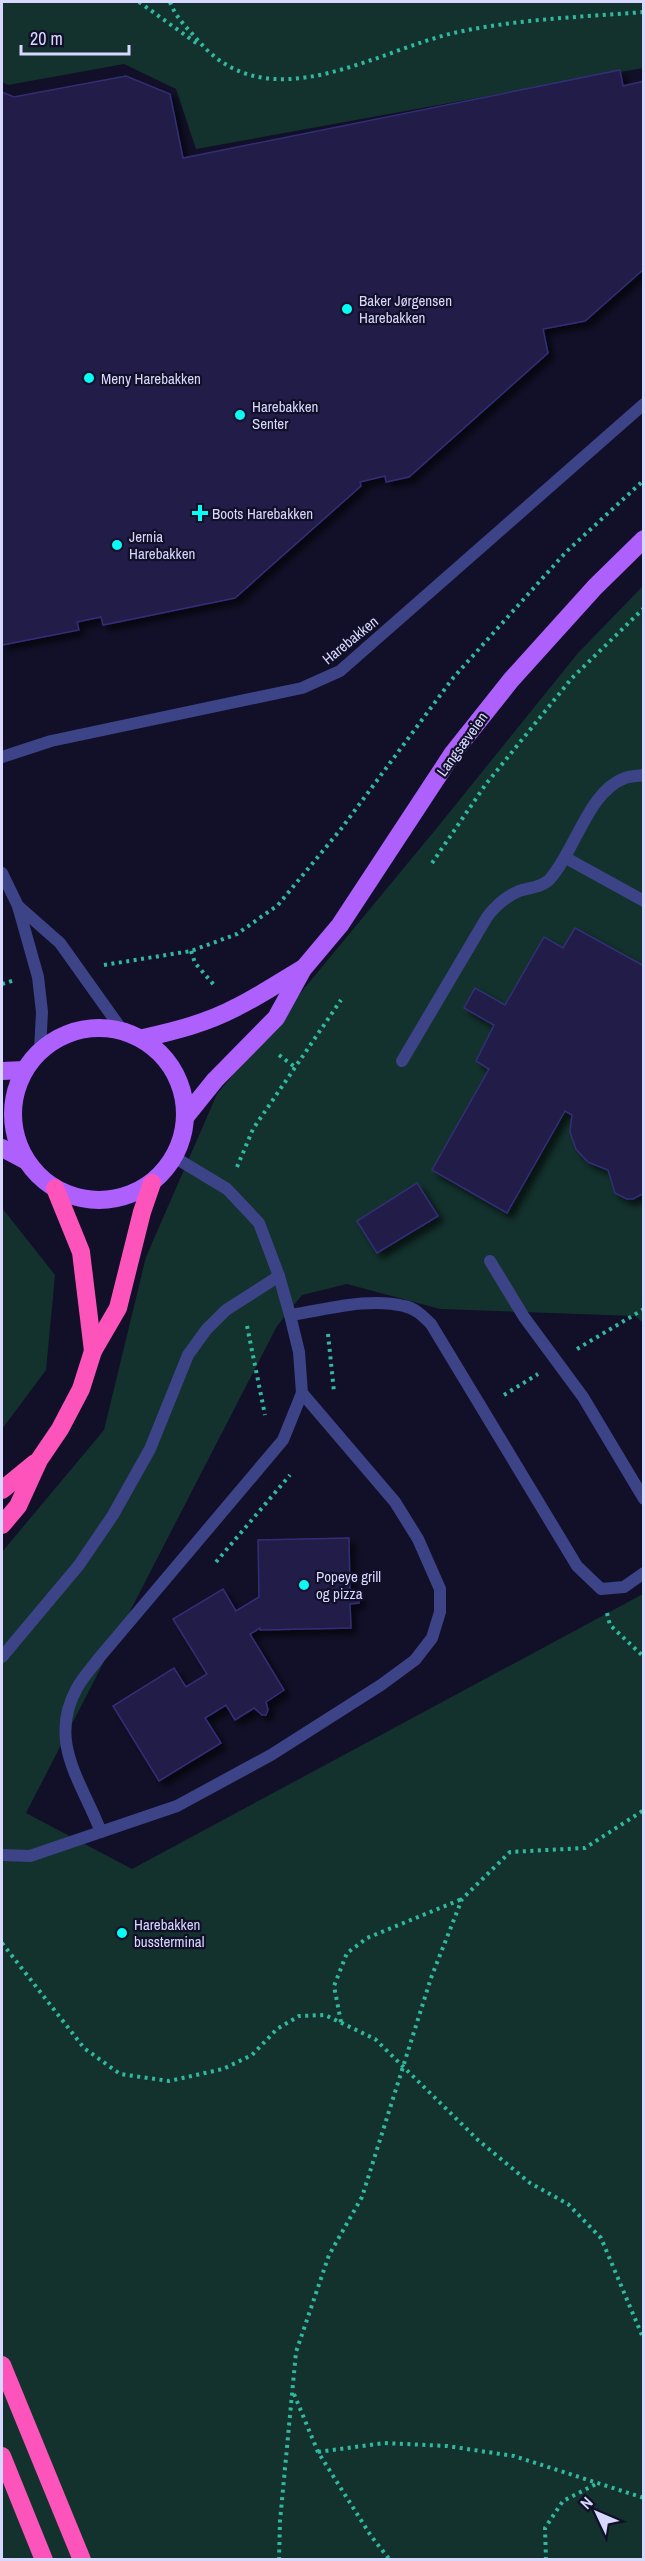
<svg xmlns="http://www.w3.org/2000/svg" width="645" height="2561" viewBox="0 0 645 2561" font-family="'Archivo Narrow',sans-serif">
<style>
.green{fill:#13322d}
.building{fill:#201c49;stroke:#332f75;stroke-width:1.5;filter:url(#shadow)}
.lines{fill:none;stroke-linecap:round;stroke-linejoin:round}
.path{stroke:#31b99f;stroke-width:4;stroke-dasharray:3 4.5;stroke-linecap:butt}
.lane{stroke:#3c4387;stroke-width:12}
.primary{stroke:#ae60fd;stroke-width:18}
.highway{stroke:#fd54bb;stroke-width:18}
.poi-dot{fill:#06fcf5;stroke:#111028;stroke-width:2}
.labels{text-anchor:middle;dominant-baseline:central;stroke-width:4.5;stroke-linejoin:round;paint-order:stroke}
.poi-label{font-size:15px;fill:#d8d8ff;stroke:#111028;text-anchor:start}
.street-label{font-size:15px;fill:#d8d8ff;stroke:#111028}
</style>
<defs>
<filter id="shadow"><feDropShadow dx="5.5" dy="5.5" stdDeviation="3" flood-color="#0009"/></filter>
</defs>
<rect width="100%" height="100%" fill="#111028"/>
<g class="green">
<polygon points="2,2 643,2 643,68 196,149 176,89 124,64 8,85 2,82"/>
<polygon points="643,586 643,1323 635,1316 440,1309 347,1284 302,1295 277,1326 26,1813 132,1869 643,1594 643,2559 2,2560 2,1552 104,1430 146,1257 217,1094 436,829 578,653"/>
<polygon points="2,1208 55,1275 46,1370 2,1429"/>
</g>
<g class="building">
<polygon points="620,70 623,86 644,81 644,269 585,321 543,329 548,353 409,477 386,482 385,476 360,482 361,486 235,598 103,625 101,617 77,622 79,630 2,645 2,92 14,97 126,76 170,94 183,158"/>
<polygon points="575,928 644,966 644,1193 633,1199 627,1199 615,1193 608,1170 588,1162 576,1149 570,1132 572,1115 565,1111 507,1213 432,1170 489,1069 476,1061 494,1025 464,1008 475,988 505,1005 544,937 563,948"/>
<polygon points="417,1183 438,1216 377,1253 357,1221"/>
<polygon points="349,1538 350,1594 359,1595 359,1603 350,1604 351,1628 260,1630 260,1628 250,1634 284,1690 266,1702 268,1710 266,1715 262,1715 254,1708 235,1720 226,1705 205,1718 221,1743 159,1781 113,1706 174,1668 186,1687 207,1674 173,1619 223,1589 236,1611 259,1597 258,1540"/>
</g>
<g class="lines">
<g class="path">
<polyline points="139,2 199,45"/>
<path d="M170,2C175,16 186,27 196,38C267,125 375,50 458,32C519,19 581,17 644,12"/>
<polyline points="432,863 486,784 572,678 644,608"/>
<polyline points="191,951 195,963 214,985"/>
<polyline points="104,965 191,951 237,934 278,905 341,829 453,678 566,552 644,480"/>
<polyline points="2,984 15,980"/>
<polyline points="279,1055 295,1067"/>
<polyline points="237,1167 253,1129 341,1000"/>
<polyline points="247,1326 265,1415"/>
<polyline points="328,1334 334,1392"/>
<polyline points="577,1349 644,1309"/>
<polyline points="504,1395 538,1374"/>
<polyline points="216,1562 290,1475"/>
<polyline points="607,1613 610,1625 644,1657"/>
<polyline points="2,1943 84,2048 120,2074 169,2081 223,2069 252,2055 277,2029 299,2016 325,2015 375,2039 478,2140 530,2183 568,2204 601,2238 644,2340"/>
<polyline points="341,2022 334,1986 347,1953 367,1938 462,1899"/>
<polyline points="294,2394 318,2452 371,2536 390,2560"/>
<polyline points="318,2452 384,2443 447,2446 514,2456 644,2498"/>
<polyline points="279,2560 280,2521 296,2352 329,2255 362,2197 431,1978 462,1899 510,1852 585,1848 644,1810"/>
<polyline points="546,2560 545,2528 563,2501 596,2484"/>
</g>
<g class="lane">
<polyline points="2,757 51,741 302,688 340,671 644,404"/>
<polyline points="566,858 644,901"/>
<polyline points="2,873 18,906 38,977 42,1012 40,1050"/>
<polyline points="18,906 60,943 122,1030"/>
<path d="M402,1061L487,917C496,905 505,897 519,891C528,888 542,887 549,880C575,852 588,791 625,778C631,776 638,776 644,775"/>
<polyline points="490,1261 524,1317 583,1397 644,1499"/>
<path d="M290,1315C326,1310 368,1297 404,1306C415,1308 423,1316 431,1324L577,1566L601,1589L624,1587L644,1573"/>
<polyline points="2,1657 79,1565 113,1515 150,1449 188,1355 206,1330 226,1310 279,1276"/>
<path d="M101,1832C82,1782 47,1742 77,1688C83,1677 92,1668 99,1658L283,1440L302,1393"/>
<polyline points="2,1855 30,1856 177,1806 271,1755 381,1685 415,1660 432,1638 440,1612 440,1589 418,1539 395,1502 302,1393 299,1352 290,1315 279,1276 259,1223 227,1189 174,1157"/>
</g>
<g class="primary">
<circle cx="99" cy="1114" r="86"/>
<path d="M143,1038C175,1031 207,1023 237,1007C259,996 280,982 302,969"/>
<polyline points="2,1071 25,1070"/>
<polyline points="186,1116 215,1080 276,1018 303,969 340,925 453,753 511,680 595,587 644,539"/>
<polyline points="2,1148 25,1160"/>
</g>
<g class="highway">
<polyline points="55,1188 81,1252 93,1351"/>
<polyline points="2,1490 35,1463"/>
<polyline points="2,1525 18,1506 39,1460 60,1429 81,1389 93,1351 118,1308 142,1212 152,1183"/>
<polyline points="2,2365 82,2560"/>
<polyline points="2,2456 44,2560"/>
</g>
</g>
<g class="poi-dot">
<circle cx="347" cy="309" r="6"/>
<circle cx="89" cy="378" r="6"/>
<circle cx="240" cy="415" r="6"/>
<path d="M197 504h6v6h6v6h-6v6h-6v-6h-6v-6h6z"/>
<circle cx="117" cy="545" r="6"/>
<circle cx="304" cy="1585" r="6"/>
<circle cx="122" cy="1933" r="6"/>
</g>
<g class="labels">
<g class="poi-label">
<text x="359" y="300">Baker Jørgensen<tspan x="359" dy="17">Harebakken</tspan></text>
<text x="101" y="378">Meny Harebakken</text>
<text x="252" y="406">Harebakken<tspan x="252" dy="17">Senter</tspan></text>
<text x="212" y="513">Boots Harebakken</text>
<text x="129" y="536">Jernia<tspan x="129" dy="17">Harebakken</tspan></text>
<text x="316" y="1576">Popeye grill<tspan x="316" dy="17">og pizza</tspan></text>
<text x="134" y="1924">Harebakken<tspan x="134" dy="17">bussterminal</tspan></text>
</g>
<g class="street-label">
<text transform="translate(350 640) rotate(-39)">Harebakken</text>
<text transform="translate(462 744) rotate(-54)">Langsæveien</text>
</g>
</g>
<rect width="645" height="2561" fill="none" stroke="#d8d8ff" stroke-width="6"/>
<g transform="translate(597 2513) rotate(314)" stroke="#111028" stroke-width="4.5" paint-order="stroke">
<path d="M0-4.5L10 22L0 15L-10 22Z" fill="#d8d8ff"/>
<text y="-9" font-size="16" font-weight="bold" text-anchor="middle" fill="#d8d8ff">N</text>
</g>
<path d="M21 45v9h108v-9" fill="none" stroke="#d8d8ff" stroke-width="3"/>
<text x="30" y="45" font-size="18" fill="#d8d8ff" stroke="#111028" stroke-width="4.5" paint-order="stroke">20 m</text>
</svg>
